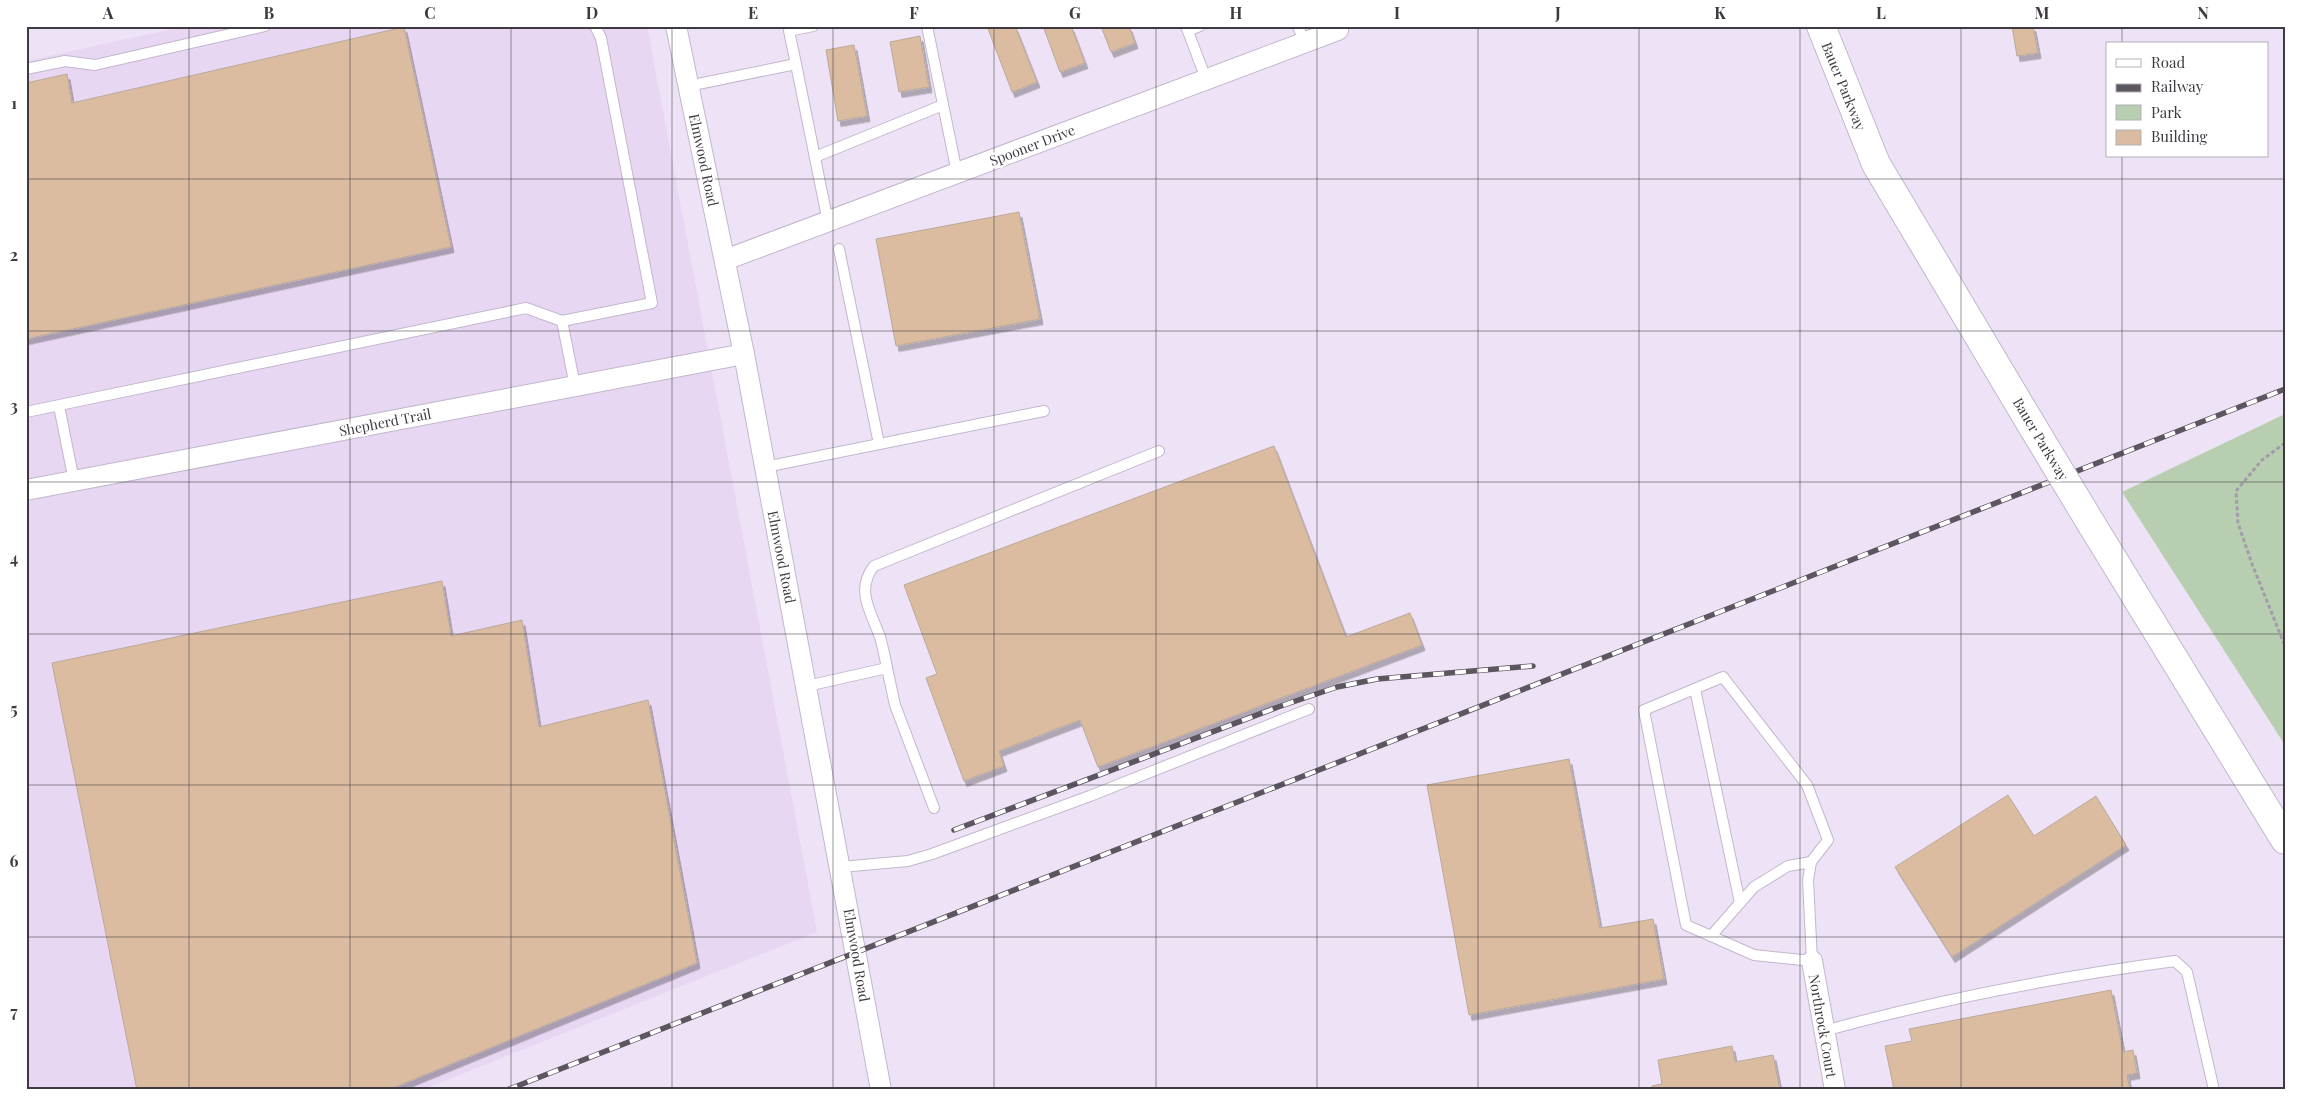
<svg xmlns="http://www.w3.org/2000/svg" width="2311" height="1116" viewBox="0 0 2311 1116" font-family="'Playfair Display',serif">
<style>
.built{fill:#e7d7f2}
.green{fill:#b7cfb0}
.building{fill:#dbbca1;stroke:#baa99a;filter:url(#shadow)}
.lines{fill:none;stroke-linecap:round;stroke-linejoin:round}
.lane-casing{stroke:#c3b7cb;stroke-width:12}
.street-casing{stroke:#c3b7cb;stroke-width:22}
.secondary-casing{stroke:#c3b7cb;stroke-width:30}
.path{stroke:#a49baa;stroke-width:3;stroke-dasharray:4 2.5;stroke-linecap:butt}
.lane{stroke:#fff;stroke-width:10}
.street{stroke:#fff;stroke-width:20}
.secondary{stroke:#fff;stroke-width:28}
.rail-casing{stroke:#5c5660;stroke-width:5.5}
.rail{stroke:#fff;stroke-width:4;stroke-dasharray:11;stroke-linecap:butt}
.secondary-bridge-casing{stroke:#c3b7cb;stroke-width:30;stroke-linecap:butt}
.secondary-bridge{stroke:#fff;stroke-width:28}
.grid{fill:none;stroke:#3f3a42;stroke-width:1;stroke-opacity:0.55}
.labels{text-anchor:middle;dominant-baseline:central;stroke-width:4.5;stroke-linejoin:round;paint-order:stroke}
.street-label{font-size:14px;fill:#3f3a42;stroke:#fff}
.neatline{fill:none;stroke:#3f3a42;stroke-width:2}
.grid-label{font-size:16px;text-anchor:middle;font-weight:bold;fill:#3f3a42}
</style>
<defs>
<filter id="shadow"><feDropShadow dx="3" dy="5.5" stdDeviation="0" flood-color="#0004"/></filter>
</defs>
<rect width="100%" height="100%" fill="#eee2f6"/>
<polygon class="built" points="186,26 647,26 817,932 422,1090 26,1090 26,61"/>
<polygon class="green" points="2285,414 2285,745 2122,492"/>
<g class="building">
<polygon points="987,26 1015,26 1037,82 1012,92"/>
<polygon points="1043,26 1071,26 1085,63 1060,72"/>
<polygon points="1101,26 1129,26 1135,43 1111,52"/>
<polygon points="2012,26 2033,26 2038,53 2017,56"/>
<polygon points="404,27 451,247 26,339 26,83 67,74 72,103"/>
<polygon points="920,36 929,87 899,92 890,42"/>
<polygon points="854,45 867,116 838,121 826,50"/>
<polygon points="1019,212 1040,319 896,346 876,239"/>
<polygon points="1274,446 1346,637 1410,613 1422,645 1098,767 1080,720 999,751 1004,766 964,781 926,678 937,674 904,585"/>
<polygon points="442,581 451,636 522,620 539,727 648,700 697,963 388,1090 137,1090 52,663"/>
<polygon points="1569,759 1600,928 1653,919 1664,979 1469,1015 1427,785"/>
<polygon points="2008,795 2034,836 2096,796 2126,845 1952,957 1895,867"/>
<polygon points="2111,990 2123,1052 2133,1050 2137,1073 2127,1075 2130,1090 1894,1090 1885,1046 1912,1041 1909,1029"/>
<polygon points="1732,1046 1735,1062 1773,1055 1780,1090 1653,1090 1652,1086 1662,1084 1658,1060"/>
</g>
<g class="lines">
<g class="lane-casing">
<g id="lane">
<polyline points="927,26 957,173"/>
<polyline points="1186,26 1206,79"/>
<polyline points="1298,26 1304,42"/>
<polyline points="1188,31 1200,26"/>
<polyline points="796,64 789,31 813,26"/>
<polyline points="26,69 65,61 95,65 265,26"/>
<polyline points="688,86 796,64 828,222"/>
<polyline points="815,157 943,105"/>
<polyline points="839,249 879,444"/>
<polyline points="562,321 575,386"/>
<polyline points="59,406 74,481"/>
<polyline points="26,412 526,308 562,321 652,303 601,38 595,26"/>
<polyline points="765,467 1044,411"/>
<polyline points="887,668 895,705 934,808"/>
<polygon points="1723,677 1807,785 1828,840 1811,862 1808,880 1812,961 1754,955 1686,925 1644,710"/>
<path d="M807,686L887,668C885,658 883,647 880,637C871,612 855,590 874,566L1159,451"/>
<polyline points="1695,689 1740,903"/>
<polyline points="841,867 908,861 932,854 1090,796 1309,709"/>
<polyline points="1711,936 1754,887 1788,866 1811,862"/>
<path d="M1824,1031C1940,999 2056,977 2175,961L2187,972L2214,1090"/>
</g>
</g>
<g class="street-casing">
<g id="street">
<polyline points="676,26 744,354 881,1090"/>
<polyline points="725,260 1338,30"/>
<polyline points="26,490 744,354"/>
<polyline points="1812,961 1835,1090"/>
</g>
</g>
<g class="secondary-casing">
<g id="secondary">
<polyline points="1821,26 1876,164 2034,429"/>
<polyline points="2092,525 2285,840"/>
</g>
</g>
<polyline class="path" points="2285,443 2262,460 2236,491 2238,523 2252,564 2285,646"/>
<use href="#lane" class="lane"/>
<use href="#street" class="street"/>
<use href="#secondary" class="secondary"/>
<g class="rail-casing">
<g id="rail">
<polyline points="954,830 1278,707 1337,687 1377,679 1533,666"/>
<polyline points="507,1090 2285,389"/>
</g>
</g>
<use href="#rail" class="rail"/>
<g class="secondary-bridge-casing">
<polyline id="secondary-bridge" points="2034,429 2092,525"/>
</g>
<use href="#secondary-bridge" class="secondary-bridge"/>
</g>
<path class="grid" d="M189,26V1090M350,26V1090M511,26V1090M672,26V1090M833,26V1090M994,26V1090M1156,26V1090M1317,26V1090M1478,26V1090M1639,26V1090M1800,26V1090M1961,26V1090M2122,26V44M2122,156V1090M26,179H2285M26,331H2285M26,482H2285M26,634H2285M26,785H2285M26,937H2285"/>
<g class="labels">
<g class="street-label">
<text transform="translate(1844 86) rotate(68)">Bauer Parkway</text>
<text transform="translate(1032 145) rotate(-21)">Spooner Drive</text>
<text transform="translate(704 160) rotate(78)">Elmwood Road</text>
<text transform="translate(385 422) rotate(-11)">Shepherd Trail</text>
<text transform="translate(2041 439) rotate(59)">Bauer Parkway</text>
<text transform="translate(782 557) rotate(79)">Elmwood Road</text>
<text transform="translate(857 955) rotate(80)">Elmwood Road</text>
<text transform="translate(1823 1026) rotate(80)">Northrock Court</text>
</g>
</g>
<rect width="2311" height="1116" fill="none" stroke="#ffffff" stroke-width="55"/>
<rect x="2106" y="42" width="162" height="115" fill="#ffffff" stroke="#b2b0b3"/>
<rect x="2116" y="59" width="25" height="8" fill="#ffffff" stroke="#b2b0b3"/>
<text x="2151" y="68" font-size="15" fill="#3f3a42">Road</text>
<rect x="2116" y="84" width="25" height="8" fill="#5c5660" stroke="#b2b0b3"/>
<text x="2151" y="92" font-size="15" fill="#3f3a42">Railway</text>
<rect x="2116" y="105" width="25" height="15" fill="#b7cfb0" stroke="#b2b0b3"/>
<text x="2151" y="118" font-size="15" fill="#3f3a42">Park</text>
<rect x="2116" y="130" width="25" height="15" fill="#dbbca1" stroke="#b2b0b3"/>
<text x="2151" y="142" font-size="15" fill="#3f3a42">Building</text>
<rect x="28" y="28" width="2256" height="1060" class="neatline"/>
<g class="grid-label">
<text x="108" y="19">A</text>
<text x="269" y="19">B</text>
<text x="430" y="19">C</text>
<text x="592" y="19">D</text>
<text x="753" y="19">E</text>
<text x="914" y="19">F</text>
<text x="1075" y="19">G</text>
<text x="1236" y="19">H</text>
<text x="1397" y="19">I</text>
<text x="1558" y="19">J</text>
<text x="1720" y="19">K</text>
<text x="1881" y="19">L</text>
<text x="2042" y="19">M</text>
<text x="2203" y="19">N</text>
<text x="14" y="109">1</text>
<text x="14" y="261">2</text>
<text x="14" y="412">3</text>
<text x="14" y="564">4</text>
<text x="14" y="715">5</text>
<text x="14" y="867">6</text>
<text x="14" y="1018">7</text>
</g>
</svg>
